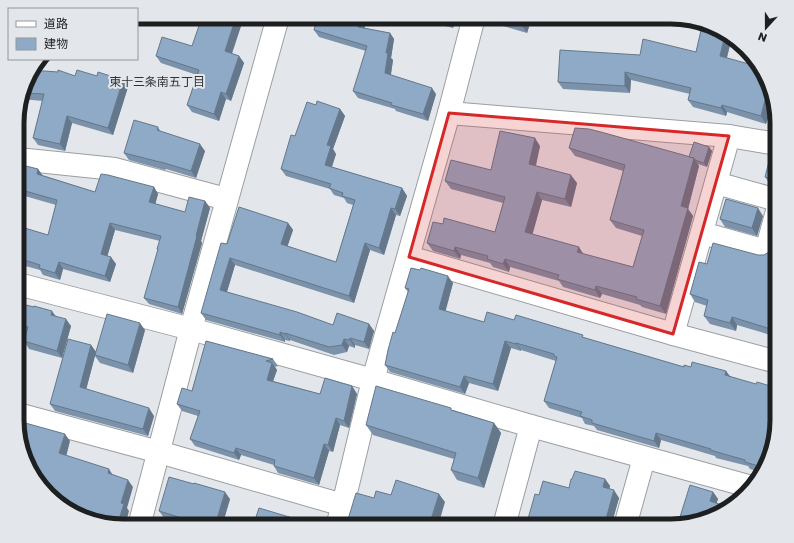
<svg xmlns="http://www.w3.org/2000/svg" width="794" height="543" viewBox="0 0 794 543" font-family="Poppins,'Noto Sans JP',sans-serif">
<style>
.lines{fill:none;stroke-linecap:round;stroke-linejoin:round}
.minor-casing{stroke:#9b9fa3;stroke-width:24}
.minor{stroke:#fff;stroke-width:22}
.wall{fill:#7b92aa}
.shaded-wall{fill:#64778b}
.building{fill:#8faac6;stroke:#64778b}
.marked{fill:#d62828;fill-opacity:0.2;stroke:#d62828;stroke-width:3;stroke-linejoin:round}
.labels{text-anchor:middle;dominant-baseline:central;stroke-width:4;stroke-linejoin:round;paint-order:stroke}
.neighbourhood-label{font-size:12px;fill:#303336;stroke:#e3e7eb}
.rim{fill:none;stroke:#1e1f21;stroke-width:5}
</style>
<rect width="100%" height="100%" fill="#e3e7eb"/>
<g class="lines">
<g class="minor-casing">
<g id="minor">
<polyline points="449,113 729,136 777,144"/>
<polyline points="18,159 115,169 226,199"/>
<polyline points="716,183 777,200"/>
<polyline points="702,233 766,251 777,211"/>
<polyline points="409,257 673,334 777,362"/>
<polyline points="18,284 191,329 373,380 531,426 752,487"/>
<polyline points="673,334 729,136"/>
<polyline points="18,414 159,452 343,505"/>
<polyline points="139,526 191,329 278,17"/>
<polyline points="337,526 343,505 373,380 449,113 474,17"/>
<polyline points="504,526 531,426"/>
<polyline points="625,526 644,458"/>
</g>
</g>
<use href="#minor" class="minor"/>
</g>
<g class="wall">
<polygon points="330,17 368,17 364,28 390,33 394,39 391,58 393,60 391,75 436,94 428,121 396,111 395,109 358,98 353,91 366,51 319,37 314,30 328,21"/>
<polygon points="410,17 456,17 453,28"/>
<polygon points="491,17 532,17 527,33 496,24"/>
<polygon points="672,17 678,17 693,23"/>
<polygon points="242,23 232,54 239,56 244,63 231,101 226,99 219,121 192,112 187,105 197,75 161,63 156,56 192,46"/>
<polygon points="702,26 732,37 727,58 763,70 773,104 772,104 766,124 727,112 726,116 693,107 688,100 690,94 631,80 630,93 563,89 558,82 640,55 696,52"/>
<polygon points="31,70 75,76 97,76 123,80 128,87 113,135 72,123 65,151 38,145 33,138 43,101 21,99"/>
<polygon points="316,105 340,109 345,116 333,149 336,154 332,167 402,188 407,196 400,216 396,215 384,255 370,250 354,303 235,265 227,292 333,325 369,324 374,331 369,349 355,345 355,348 349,346 347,352 334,355 290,340 290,341 285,340 285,342 206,320 201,313 227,244 288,223 293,230 287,246 336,262 353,205 347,203 344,198 334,195 330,189 286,176 281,169 295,136"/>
<polygon points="158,127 161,132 205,151 196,178 166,169 165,170 129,160 124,153"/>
<polygon points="540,146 536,166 577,183 571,207 542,200 532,234 583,254 633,267 642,236 616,228 610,220 623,171 575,156 569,148 689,157 709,147 712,151 707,167 698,164 699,166 688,209 693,216 666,314 642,307 640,305 602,294 600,298 563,287 559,281 510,267 509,272 493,267 490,263 461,255 460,259 433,251 427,243 443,224 495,232 503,203 451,189 445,181 491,170"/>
<polygon points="777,155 777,187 771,185 765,177"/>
<polygon points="18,165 38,169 42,175 95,192 154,187 158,194 155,204 185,212 205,201 210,208 201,241 202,243 182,314 149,304 144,298 158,250 157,249 160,241 115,230 107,256 116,264 110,282 63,269 60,280 43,275 40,270 18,264 18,226 48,235 56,205 18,194"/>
<polygon points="763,216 757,236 725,227 720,219"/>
<polygon points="777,231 777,337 737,325 736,331 710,324 704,316 707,306 695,302 690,294 707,264 758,255 764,255 769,252 772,247"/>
<polygon points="453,283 445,311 484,322 514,320 585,338 684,367 726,371 730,376 777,427 760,472 750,469 748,466 716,458 715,456 661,440 659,448 597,430 594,426 585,424 582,418 549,408 544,401 556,361 521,350 521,351 511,348 498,391 469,383 465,394 390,372 385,365 388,350 395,333 408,292 405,288"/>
<polygon points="18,303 56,316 71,326 62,358 29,349 24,341 27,332 18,330"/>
<polygon points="145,330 133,373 100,363 95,356 86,389 154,416 148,436 55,411 50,404 91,345 96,352"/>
<polygon points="206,341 273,359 278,366 275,367 277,370 273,381 320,394 352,386 357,394 349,428 340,425 333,452 329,451 319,485 278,473 274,466 274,465 241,455 239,460 195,446 190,439 198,416 182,411 177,404 192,391"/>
<polygon points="453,410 494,423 501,433 484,488 457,480 451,470 454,459 373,435 366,425"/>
<polygon points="605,479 610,486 609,489 619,498 611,526 608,525 608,526 526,526 539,495"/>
<polygon points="713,492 718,499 716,503 718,515 684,523 680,517"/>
<polygon points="230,499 222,526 190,526 164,518 159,511"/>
</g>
<g class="shaded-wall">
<polygon points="236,17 237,17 242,23 230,58 225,51"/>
<polygon points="361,17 368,17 363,33 358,27"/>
<polygon points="449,17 456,17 453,28 448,21"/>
<polygon points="524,17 532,17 527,33 522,26"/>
<polygon points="390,33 394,39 391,58 393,60 390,79 385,73 386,53"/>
<polygon points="725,35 732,37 725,64 720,56"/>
<polygon points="239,56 244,63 231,101 226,94"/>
<polygon points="625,72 631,80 630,93 625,86"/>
<polygon points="123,80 128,87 113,135 108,128"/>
<polygon points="432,88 436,94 428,121 423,114"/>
<polygon points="221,92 226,99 219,121 214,114"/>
<polygon points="766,96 772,104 766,124 761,116"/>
<polygon points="722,105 727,112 726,116 721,108"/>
<polygon points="340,109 345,116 333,149 336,154 330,172 325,165 327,145"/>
<polygon points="67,116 72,123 65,151 60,144"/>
<polygon points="535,138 540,146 534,172 529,164"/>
<polygon points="200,144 205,151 196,178 191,171"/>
<polygon points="709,147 712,151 707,167 704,163"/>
<polygon points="694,158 699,166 688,209 693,216 666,314 660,306 681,206"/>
<polygon points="38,169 43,176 37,174"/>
<polygon points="571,175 577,183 571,207 565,199"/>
<polygon points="154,187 158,194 154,209 149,202"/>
<polygon points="402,188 407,196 400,216 395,209"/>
<polygon points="537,192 542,200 531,240 525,232"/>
<polygon points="205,201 210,208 201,241 202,243 182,314 178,307"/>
<polygon points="391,208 396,215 384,255 379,248"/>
<polygon points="758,208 763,216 757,236 752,228"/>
<polygon points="110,223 115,230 106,261 101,254"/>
<polygon points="288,223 293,230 286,251 281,244"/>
<polygon points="365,243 370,250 354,303 349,296"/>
<polygon points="455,247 461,255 460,259 454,251"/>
<polygon points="579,247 584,255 577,252"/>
<polygon points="111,257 116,264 110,282 105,276"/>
<polygon points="230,258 235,265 225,298 220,290"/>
<polygon points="505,259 510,267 509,272 503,264"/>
<polygon points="59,262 63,269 60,280 55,273"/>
<polygon points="448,276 453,283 444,317 439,309"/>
<polygon points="596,286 602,294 600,298 595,290"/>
<polygon points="52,311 57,318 51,315"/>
<polygon points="732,317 737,325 736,331 730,323"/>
<polygon points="66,319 71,326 62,358 57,351"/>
<polygon points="140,323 145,330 133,373 128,365"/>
<polygon points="369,324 374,331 369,349 364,342"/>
<polygon points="280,332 285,340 285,342 280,335"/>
<polygon points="285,333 290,340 290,341 285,334"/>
<polygon points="350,338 355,345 355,348 350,340"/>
<polygon points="344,339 349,346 347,352 342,345"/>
<polygon points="505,341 511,348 498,391 493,384"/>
<polygon points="516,343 521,350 521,351 516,344"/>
<polygon points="91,345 96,352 85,394 80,387"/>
<polygon points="272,363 277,370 271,387 267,380"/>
<polygon points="726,371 731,379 725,375"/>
<polygon points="18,375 23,382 18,400"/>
<polygon points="464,376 469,383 465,394 460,387"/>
<polygon points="352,386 357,394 349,428 344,421"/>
<polygon points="149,408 154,416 148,436 143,429"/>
<polygon points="336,418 340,425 333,452 328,445"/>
<polygon points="494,423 501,433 484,488 478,478"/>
<polygon points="656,433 661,440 659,448 654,441"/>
<polygon points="65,434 70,441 65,461 59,453"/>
<polygon points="324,444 329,451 319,485 314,478"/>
<polygon points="236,448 241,455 239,460 234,453"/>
<polygon points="109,469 114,477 108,473"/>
<polygon points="605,479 610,486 608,494 603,487"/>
<polygon points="128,480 133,487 127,508 129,511 125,526 117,526 121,503"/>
<polygon points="614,490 619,498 611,526 606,519"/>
<polygon points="225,492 230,499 222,526 215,526"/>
<polygon points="713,492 718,499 715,508 710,501"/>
<polygon points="439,494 445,502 438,526 429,526"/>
<polygon points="603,518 608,525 608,526 601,526"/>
<polygon points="554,522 557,526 553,526"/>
</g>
<g class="building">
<polygon points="202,17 236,17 225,51 239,56 226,94 221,92 214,114 187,105 199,70 156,56 162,37 192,46"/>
<polygon points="330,17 361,17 358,27 390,33 386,53 388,53 385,73 432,88 423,114 391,105 392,103 353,91 367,46 314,30 317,19 328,21"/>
<polygon points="434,17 449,17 448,21"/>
<polygon points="494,17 524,17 522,26"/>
<polygon points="702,26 725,35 720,56 760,67 763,70 771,97 766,96 761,116 722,105 721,108 688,100 691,88 625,72 625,86 558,82 560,50 640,55 643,39 696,52"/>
<polygon points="31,70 58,72 58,70 75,76 77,70 97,76 98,72 123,80 108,128 67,116 60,144 33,138 44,94 23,93"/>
<polygon points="317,101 340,109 327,145 331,146 325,165 402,188 395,209 391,208 379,248 365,243 349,296 230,258 220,290 297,312 333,325 337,313 369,324 364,342 350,338 350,340 344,339 342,345 329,347 285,333 285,334 280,332 280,335 201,313 221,243 227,244 239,207 288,223 281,244 336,262 355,200 342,196 343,193 329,188 331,184 281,169 291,135 295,136 307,102 316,105"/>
<polygon points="134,120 158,127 157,130 200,144 191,171 161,162 160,162 124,153"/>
<polygon points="575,128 589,129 601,132 694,158 681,206 688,208 660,306 636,299 637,297 596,286 595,290 557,279 559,275 505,259 503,264 487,259 488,256 455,247 454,251 427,243 433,222 443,224 444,218 495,232 505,197 445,181 451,160 491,170 500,131 535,138 529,164 571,175 565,199 537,192 525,232 579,247 577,252 633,267 644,230 610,220 625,165 569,148"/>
<polygon points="694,142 709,147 704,163 695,160 694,158 689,157"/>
<polygon points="771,154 777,155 777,181 765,177"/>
<polygon points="18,165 26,166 38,169 37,174 95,192 101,174 108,175 154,187 149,202 185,212 189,197 205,201 196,236 197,236 178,307 144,298 158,249 157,249 161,236 110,223 101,254 111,257 105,276 59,262 55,273 39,268 40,265 18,258 18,226 48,235 57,200 18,189"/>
<polygon points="726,199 758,208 752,228 720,219"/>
<polygon points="777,231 777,331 732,317 730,323 704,316 708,300 690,294 699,262 707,264 713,243 758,255 764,255 769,252 772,247"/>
<polygon points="411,268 420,270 421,268 448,276 439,309 484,322 487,312 514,320 516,315 583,335 582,337 684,367 684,365 691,367 692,362 726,371 725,375 756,384 757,382 777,388 777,427 762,467 745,462 745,460 710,450 711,449 656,433 654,441 592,423 592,420 580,416 582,412 544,401 557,357 554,356 554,354 516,343 516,344 505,341 493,384 464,376 460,387 385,365 388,350 393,332 395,333 409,289 405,288"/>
<polygon points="18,303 34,307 34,306 52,311 51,315 66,319 57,351 24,341 28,327 18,324"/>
<polygon points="107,314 140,323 128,365 95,355"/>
<polygon points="68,339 91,345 80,387 149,408 143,429 50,404"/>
<polygon points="206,341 273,359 266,361 272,363 267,380 320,394 325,378 352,386 344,421 336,418 328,445 324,444 314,478 274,466 275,460 236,448 234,453 190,439 200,411 177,404 182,388 192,391"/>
<polygon points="376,386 451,408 451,410 494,423 478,478 451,470 456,453 366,425"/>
<polygon points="18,421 65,434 59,453 109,469 108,473 128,480 121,503 124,504 117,526 59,504 31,473 18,434"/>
<polygon points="575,471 605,479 603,487 614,490 606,519 603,518 601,526 568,526 554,522 553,526 526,526 535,494 539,495 543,481 569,488 571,479 572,479"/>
<polygon points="169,477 194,484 194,483 225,492 215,526 194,526 195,522 159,511"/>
<polygon points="396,480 439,494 429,526 346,526 356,493 374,498 376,491 391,495"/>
<polygon points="690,485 713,492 710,501 728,507 718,515 685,523 686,519 680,517"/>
<polygon points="259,508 296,519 296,521 308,525 308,526 253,526"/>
</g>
<path class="marked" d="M449,113L729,136L673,334L409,257Z"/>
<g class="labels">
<g class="neighbourhood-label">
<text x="157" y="81">東十三条南五丁目</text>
</g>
</g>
<path d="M0 0H794V543H0ZM123 24H671A99 99 0 0 1 770 123V420A99 99 0 0 1 671 519H123A99 99 0 0 1 24 420V123A99 99 0 0 1 123 24Z" fill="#e3e7eb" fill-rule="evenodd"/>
<path class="rim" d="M123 24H671A99 99 0 0 1 770 123V420A99 99 0 0 1 671 519H123A99 99 0 0 1 24 420V123A99 99 0 0 1 123 24Z"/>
<rect x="8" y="8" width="130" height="52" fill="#e3e7eb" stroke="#94979a"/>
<rect x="16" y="21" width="20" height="6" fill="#ffffff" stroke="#94979a"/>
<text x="44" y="28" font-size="12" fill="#1e1f21">道路</text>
<rect x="16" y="38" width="20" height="12" fill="#8faac6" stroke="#94979a"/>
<text x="44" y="48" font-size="12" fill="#1e1f21">建物</text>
<g transform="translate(766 28) rotate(201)" stroke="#e3e7eb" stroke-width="3" paint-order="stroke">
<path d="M0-3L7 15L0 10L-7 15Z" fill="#1e1f21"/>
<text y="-6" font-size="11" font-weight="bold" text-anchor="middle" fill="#1e1f21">N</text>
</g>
</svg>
